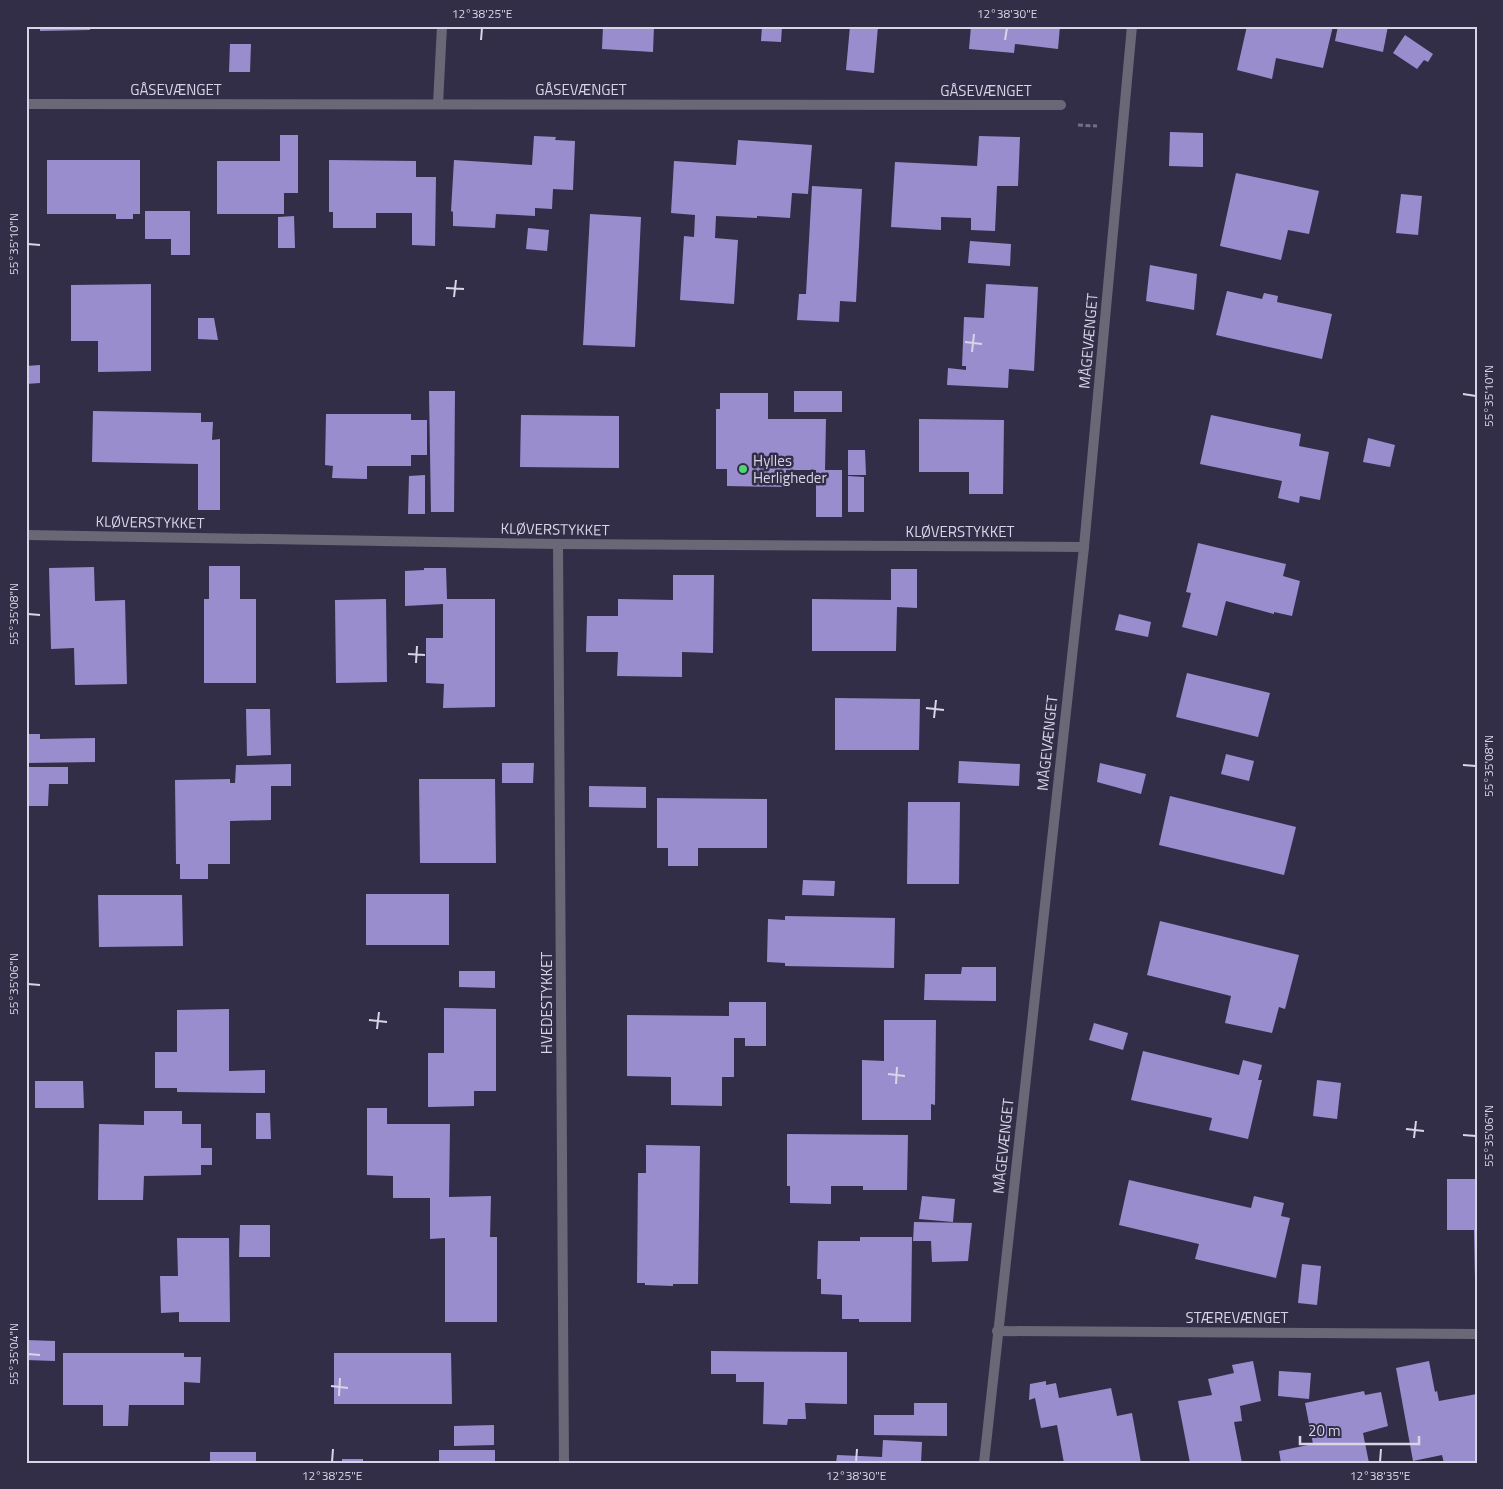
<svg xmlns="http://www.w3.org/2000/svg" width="1503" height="1489" viewBox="0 0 1503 1489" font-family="'Titillium Web',sans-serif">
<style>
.building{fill:#9a8dce}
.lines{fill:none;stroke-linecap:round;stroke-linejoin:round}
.path{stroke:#736e85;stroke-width:3;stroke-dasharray:5 2.5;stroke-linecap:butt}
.minor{stroke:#6a6876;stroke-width:10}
.ticks{fill:none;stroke:#d8d5e6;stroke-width:2}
.poi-dot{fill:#4cd676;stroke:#332e48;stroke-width:2}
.labels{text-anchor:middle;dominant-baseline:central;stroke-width:5;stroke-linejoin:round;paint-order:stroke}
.street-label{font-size:15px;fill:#d8d5e6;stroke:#332e48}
.poi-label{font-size:15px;fill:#d8d5e6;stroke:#332e48;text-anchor:start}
.neatline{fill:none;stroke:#d8d5e6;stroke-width:2}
.ticks-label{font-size:12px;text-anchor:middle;fill:#d8d5e6}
</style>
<rect width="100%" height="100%" fill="#332e48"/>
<g class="building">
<polygon points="40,26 90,26 90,30 40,31"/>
<polygon points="603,26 654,26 653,52 602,49"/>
<polygon points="762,26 782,26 781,42 761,41"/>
<polygon points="850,26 878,26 874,73 846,70"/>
<polygon points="971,26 1060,26 1058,49 1015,44 1014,53 969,49"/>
<polygon points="1247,26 1333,26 1323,68 1276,58 1272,79 1237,70"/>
<polygon points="1338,26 1388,26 1383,52 1335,41"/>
<polygon points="1405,35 1433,54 1428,62 1424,60 1417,69 1393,53"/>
<polygon points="230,44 251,44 250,72 229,72"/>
<polygon points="1170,132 1203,133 1203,167 1169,166"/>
<polygon points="280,135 298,135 298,193 284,193 284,214 217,214 217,161 280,161"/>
<polygon points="534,136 556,137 555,140 575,141 573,190 553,189 552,209 535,208 535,216 496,214 495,228 453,226 453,212 451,211 454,160 532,165"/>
<polygon points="979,136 1020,137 1018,186 997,186 995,231 971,230 971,218 941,217 941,230 891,227 895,162 977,166"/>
<polygon points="738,140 812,145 808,194 792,193 790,218 757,216 757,218 716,216 715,238 738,240 734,304 680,300 684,236 694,237 695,215 671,213 674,161 736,165"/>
<polygon points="47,160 140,160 140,214 133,214 133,219 116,219 116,214 47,214"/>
<polygon points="329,160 416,161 416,177 436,177 435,246 412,245 412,213 376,213 376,228 333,228 333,212 329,212"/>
<polygon points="1236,173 1319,191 1309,234 1288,230 1281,260 1220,246"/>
<polygon points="812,186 862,189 856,302 840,301 839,322 797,320 799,294 806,294"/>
<polygon points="1401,194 1422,196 1418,235 1396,233"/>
<polygon points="145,211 190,211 190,255 171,255 171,239 145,239"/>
<polygon points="590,214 641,217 635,347 583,345"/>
<polygon points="294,216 295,248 278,248 278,217"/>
<polygon points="528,228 549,230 547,251 526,249"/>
<polygon points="970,241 1011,244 1010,266 968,263"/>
<polygon points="1150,265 1197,274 1194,310 1146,301"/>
<polygon points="151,284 151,371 98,372 98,341 71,341 71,285"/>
<polygon points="986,284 1038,287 1034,371 1009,369 1008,388 947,385 948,368 966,370 966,366 962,366 964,317 984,318"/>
<polygon points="1227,291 1262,299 1264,293 1278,296 1277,302 1332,314 1322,359 1216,335"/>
<polygon points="198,318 214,318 218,340 198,339"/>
<polygon points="40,365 40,383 26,384 26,366"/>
<polygon points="429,391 455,391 454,512 431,512"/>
<rect x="794" y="391" width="48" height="21"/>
<polygon points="720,393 768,393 768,419 826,419 825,470 842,470 842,517 816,517 816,470 786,470 786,487 727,486 727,469 716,469 716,409 720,409"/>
<polygon points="93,411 201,413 201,422 213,422 212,440 220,439 220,510 198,510 198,464 92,462"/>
<polygon points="326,414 411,414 411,420 427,420 427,455 411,455 411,466 367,466 367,479 332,478 333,466 325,465"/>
<polygon points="521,415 619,416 619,468 520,467"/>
<polygon points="1211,415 1301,434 1299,446 1329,452 1320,500 1300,496 1299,503 1278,498 1282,481 1200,464"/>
<polygon points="919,419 1004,420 1003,494 969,494 969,472 919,472"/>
<polygon points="1368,438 1395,445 1390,467 1363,462"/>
<polygon points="848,450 865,450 866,475 848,475"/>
<polygon points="425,475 425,514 408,514 409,476"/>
<polygon points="848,476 864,477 864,512 848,512"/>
<polygon points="1198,543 1286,564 1283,576 1300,581 1292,616 1274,612 1274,614 1226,601 1217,636 1182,627 1191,593 1186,592"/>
<polygon points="209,566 240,566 240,599 256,599 256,683 204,683 204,599 209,599"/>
<polygon points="94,567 95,601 125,600 127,684 75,685 74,648 51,649 49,568"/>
<polygon points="424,568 446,568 447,599 495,599 495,707 443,708 444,684 426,683 426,638 443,638 443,604 405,606 405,571 424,570"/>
<polygon points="891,569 917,569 917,608 897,607 896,651 812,651 812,599 891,600"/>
<polygon points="673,575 714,575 713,653 682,652 682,677 617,676 618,652 586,652 587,616 618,616 618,599 673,600"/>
<polygon points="386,599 387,682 336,683 335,600"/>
<polygon points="1119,614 1151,622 1148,637 1115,630"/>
<polygon points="1187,673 1270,693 1258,737 1176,717"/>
<polygon points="835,698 920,699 919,750 835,750"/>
<polygon points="246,709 270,709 271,755 247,756"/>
<polygon points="26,734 40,734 40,739 95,738 95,762 26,763"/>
<polygon points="1226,754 1254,761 1249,781 1221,774"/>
<polygon points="959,761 1020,764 1019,786 958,783"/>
<polygon points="502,763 534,763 533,783 502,783"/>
<polygon points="1100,763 1146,774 1141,794 1097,782"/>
<polygon points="291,764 291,786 271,786 271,820 230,821 230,864 208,864 208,879 180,879 180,864 176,864 175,780 230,779 230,783 235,783 236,765"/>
<polygon points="26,767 68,767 68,784 49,784 48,806 26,806"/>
<polygon points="419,779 495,779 496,863 420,863"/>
<polygon points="589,786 646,787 646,808 589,807"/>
<polygon points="1170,796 1296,827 1284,875 1159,845"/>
<polygon points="657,798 767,799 767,848 698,848 698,866 668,866 668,848 657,848"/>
<polygon points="908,802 960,802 959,884 907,884"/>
<polygon points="803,880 835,881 834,896 802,895"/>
<rect x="366" y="894" width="83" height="51"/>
<polygon points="98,895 182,895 183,946 99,947"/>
<polygon points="785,916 895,918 894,968 785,966 785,963 767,962 768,919 785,920"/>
<polygon points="1160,921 1299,955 1285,1009 1279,1007 1272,1033 1225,1023 1231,996 1147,975"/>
<polygon points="962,967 996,967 996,1001 924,1000 925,974 961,974"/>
<polygon points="459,971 495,971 495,988 459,987"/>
<polygon points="729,1002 766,1002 766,1046 745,1046 745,1038 734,1038 734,1077 722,1077 722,1106 671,1105 671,1077 627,1076 627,1015 729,1016"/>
<polygon points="444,1008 496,1009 496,1091 474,1091 474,1106 428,1107 428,1053 444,1053"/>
<polygon points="229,1009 229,1071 265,1070 265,1093 177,1092 177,1088 155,1088 155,1052 177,1052 177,1010"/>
<polygon points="884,1020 936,1020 935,1105 931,1104 931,1120 862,1120 862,1060 884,1061"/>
<polygon points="1094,1023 1128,1033 1123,1050 1089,1040"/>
<polygon points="1143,1051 1239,1075 1243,1060 1262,1065 1258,1080 1262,1080 1248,1139 1209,1130 1212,1118 1131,1100"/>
<polygon points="1317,1080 1341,1083 1337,1119 1313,1116"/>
<polygon points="35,1081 83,1081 84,1108 35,1108"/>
<polygon points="367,1108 387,1108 387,1124 450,1124 449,1197 491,1196 490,1237 497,1237 497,1322 445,1322 445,1238 430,1239 430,1198 393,1198 393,1176 367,1175"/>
<polygon points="144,1111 182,1111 182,1124 201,1124 201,1148 212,1148 212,1165 201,1165 201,1175 144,1176 143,1200 98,1200 99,1124 144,1125"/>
<polygon points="256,1113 270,1113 271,1139 256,1139"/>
<polygon points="787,1134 908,1135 907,1190 863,1190 863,1186 831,1186 831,1204 790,1203 790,1186 787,1186"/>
<polygon points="646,1145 700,1146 698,1284 673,1284 673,1286 645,1285 645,1283 637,1283 638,1173 646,1173"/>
<polygon points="1447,1179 1477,1179 1477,1279 1475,1279 1474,1230 1447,1230"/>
<polygon points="1129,1180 1251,1208 1254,1196 1284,1203 1281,1216 1290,1218 1276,1278 1195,1259 1199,1244 1119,1225"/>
<polygon points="922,1196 955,1199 953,1222 919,1219"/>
<polygon points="914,1222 972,1223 968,1261 932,1262 931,1241 913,1241"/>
<polygon points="240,1225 270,1225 270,1257 239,1257"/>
<polygon points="860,1237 912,1237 911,1322 859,1322 859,1319 842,1319 842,1295 821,1294 821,1279 817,1279 818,1241 860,1241"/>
<polygon points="177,1238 229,1238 230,1322 179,1322 179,1312 161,1313 160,1276 178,1276"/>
<polygon points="1302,1264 1321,1266 1317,1305 1298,1303"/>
<polygon points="26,1340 55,1341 55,1361 26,1360"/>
<polygon points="711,1351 847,1352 847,1404 805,1403 806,1419 788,1419 787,1425 763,1424 764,1382 736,1382 736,1374 711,1374"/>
<polygon points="63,1353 184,1353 184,1357 201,1357 200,1383 184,1382 184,1405 129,1405 128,1426 103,1426 103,1405 63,1405"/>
<polygon points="334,1353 451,1353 452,1404 334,1404"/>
<polygon points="1253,1361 1261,1401 1240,1406 1242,1421 1234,1422 1242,1463 1190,1463 1178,1401 1212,1395 1208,1379 1234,1373 1232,1365"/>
<polygon points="1429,1361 1435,1392 1437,1391 1439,1401 1477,1394 1477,1463 1444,1463 1442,1455 1413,1461 1396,1368"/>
<polygon points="1279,1371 1311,1373 1309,1399 1278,1396"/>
<polygon points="1046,1381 1046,1385 1056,1383 1059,1398 1111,1388 1117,1416 1132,1413 1141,1463 1064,1463 1057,1425 1041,1428 1035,1398 1029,1400 1030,1384"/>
<polygon points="1364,1391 1365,1395 1381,1392 1388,1426 1363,1433 1369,1463 1281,1463 1279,1451 1313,1444 1305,1403"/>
<polygon points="914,1403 947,1403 947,1436 874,1435 874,1415 914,1415"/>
<polygon points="494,1425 494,1445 454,1446 454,1426"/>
<polygon points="883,1440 922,1442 921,1463 836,1463 837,1455 882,1457"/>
<rect x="439" y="1450" width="56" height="13"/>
<rect x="210" y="1452" width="46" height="11"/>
<rect x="342" y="1459" width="21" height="4"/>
</g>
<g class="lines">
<polyline class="path" points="1078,125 1097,126"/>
<g class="minor">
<polyline points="26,104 1061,105"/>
<polyline points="438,104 442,26"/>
<polyline points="26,535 558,544 1084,547"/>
<polyline points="558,544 564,1463"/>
<polyline points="997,1331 1477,1334"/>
<polyline points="984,1463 1084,547 1132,26"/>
</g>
</g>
<path class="ticks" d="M481,40L482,28M1005,40L1007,28M28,244L40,245M446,288L464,289M454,297L456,280M965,342L982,344M972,352L974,334M1463,394L1476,396M28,614L40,615M408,654L425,655M416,663L417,646M926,708L944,710M934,718L936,700M1463,765L1476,766M28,984L40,985M369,1020L387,1022M377,1029L379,1012M888,1074L905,1076M896,1084L897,1067M1406,1129L1424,1131M1463,1135L1476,1136M1414,1138L1416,1121M28,1354L40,1355M331,1386L348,1388M339,1396L340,1378M332,1462L333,1449M856,1462L857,1449M1380,1462L1381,1449"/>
<circle class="poi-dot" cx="743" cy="469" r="5"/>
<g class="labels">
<g class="street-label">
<text x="176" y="89">GÅSEVÆNGET</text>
<text x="581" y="89">GÅSEVÆNGET</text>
<text x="986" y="90">GÅSEVÆNGET</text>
<text transform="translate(1088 341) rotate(-85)">MÅGEVÆNGET</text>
<text transform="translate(150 522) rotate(1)">KLØVERSTYKKET</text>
<text transform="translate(555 529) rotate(1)">KLØVERSTYKKET</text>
<text x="960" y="531">KLØVERSTYKKET</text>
<text transform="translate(1047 743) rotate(-84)">MÅGEVÆNGET</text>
<text transform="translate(546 1003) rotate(-90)">HVEDESTYKKET</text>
<text transform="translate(1003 1146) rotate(-84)">MÅGEVÆNGET</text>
<text x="1237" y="1317">STÆREVÆNGET</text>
</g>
<g class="poi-label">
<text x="753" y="460">Hylles<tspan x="753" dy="17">Herligheder</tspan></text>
</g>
</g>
<rect width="1503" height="1489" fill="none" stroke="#332e48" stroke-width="55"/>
<path d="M1300 1436v8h119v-8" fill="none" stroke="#d8d5e6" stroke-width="2.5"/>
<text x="1308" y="1436" font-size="15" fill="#d8d5e6" stroke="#332e48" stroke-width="4" paint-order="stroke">20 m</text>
<rect x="28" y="28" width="1448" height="1434" class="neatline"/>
<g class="ticks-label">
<text x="482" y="18">12°38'25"E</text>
<text x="1007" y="18">12°38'30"E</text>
<text transform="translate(14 244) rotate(-90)" y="4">55°35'10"N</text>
<text transform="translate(1489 396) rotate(-90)" y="4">55°35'10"N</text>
<text transform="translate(14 614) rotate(-90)" y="4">55°35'08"N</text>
<text transform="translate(1489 766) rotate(-90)" y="4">55°35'08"N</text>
<text transform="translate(14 984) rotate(-90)" y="4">55°35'06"N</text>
<text transform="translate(1489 1136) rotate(-90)" y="4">55°35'06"N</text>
<text transform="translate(14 1354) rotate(-90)" y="4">55°35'04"N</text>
<text x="332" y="1480">12°38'25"E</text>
<text x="856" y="1480">12°38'30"E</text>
<text x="1380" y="1480">12°38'35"E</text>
</g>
</svg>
